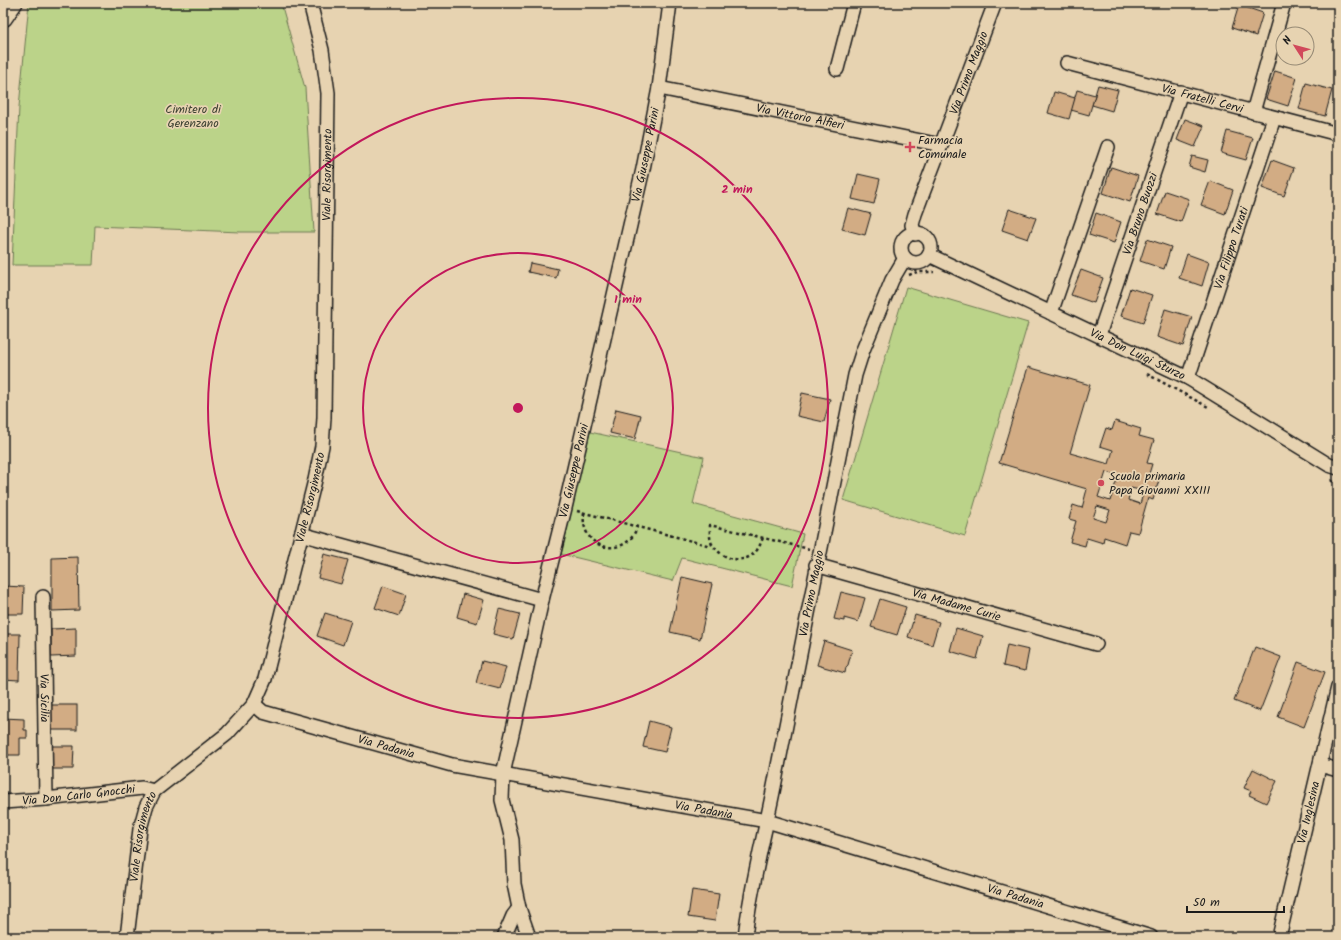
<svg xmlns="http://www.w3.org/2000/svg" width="1341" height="940" viewBox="0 0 1341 940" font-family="Kalam,sans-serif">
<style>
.green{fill:#bbd389;stroke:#6c7852}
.building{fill:#d2ac84;stroke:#1c1c1c;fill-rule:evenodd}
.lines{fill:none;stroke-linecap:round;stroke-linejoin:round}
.minor-casing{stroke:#1c1c1c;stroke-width:16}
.path{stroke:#1c1c1c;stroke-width:2.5;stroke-dasharray:3 3;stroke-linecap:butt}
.minor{stroke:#e7d3b1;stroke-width:13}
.ring{fill:none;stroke:#c2185b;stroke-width:2}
.poi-dot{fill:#d1495b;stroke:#e7d3b1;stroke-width:1.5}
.labels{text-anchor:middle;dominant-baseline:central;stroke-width:3.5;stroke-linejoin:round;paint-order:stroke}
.street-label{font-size:12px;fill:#1c1c1c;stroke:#e7d3b1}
.park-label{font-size:12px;fill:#3c4132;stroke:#e7d3b1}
.poi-label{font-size:12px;fill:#1c1c1c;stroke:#e7d3b1;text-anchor:start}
.centre{fill:#c2185b;stroke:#e7d3b1;stroke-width:2}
.ring-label{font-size:12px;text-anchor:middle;font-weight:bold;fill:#c2185b;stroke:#e7d3b1;stroke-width:3.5;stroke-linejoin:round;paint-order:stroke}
</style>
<rect width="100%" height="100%" fill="#e7d3b1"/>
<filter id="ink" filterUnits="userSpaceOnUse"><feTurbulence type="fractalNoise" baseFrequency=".025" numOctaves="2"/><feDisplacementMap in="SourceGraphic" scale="8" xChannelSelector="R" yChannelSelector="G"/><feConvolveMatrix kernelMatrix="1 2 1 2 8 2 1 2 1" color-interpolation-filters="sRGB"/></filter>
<g filter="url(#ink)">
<g class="green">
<polygon points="29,3 281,3 305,88 314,232 240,232 95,226 93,265 12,265 19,107"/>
<polygon points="906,287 1028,323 965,536 843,500"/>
<polygon points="590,432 704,457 693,504 803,534 792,586 682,558 673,581 561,554"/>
</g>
<g class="building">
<polygon points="1239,5 1263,13 1256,36 1232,28"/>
<polygon points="1275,71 1297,78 1288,106 1266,99"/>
<polygon points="1306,83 1332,90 1325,116 1299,109"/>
<polygon points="1098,85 1118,90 1112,111 1092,105"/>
<polygon points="1077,90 1095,95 1089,115 1071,110"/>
<polygon points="1054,92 1075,98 1069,119 1048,113"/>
<polygon points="1185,119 1204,126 1195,147 1177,140"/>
<polygon points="1227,131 1253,138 1246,160 1221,153"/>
<polygon points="1192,156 1208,160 1205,172 1189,167"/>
<polygon points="1272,160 1294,168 1284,196 1262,188"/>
<polygon points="1111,167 1138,176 1130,202 1103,193"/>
<polygon points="858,174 880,179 874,204 852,199"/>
<polygon points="1210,181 1233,190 1225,214 1201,205"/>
<polygon points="1165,191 1189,199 1181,222 1157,214"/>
<polygon points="848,208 871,214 865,235 842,229"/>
<polygon points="1009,209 1036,218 1028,239 1002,230"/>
<polygon points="1096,213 1121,222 1114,243 1089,235"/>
<polygon points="1147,239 1171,247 1164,269 1140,261"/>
<polygon points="1187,254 1209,262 1202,286 1179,278"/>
<polygon points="530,263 558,269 556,278 528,272"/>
<polygon points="1081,270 1103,278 1094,303 1071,295"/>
<polygon points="1130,288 1152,295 1143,323 1121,316"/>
<polygon points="1165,309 1192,317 1183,346 1157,337"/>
<path d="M1028,367L1090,385L1070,453L1109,464L1113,450L1100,446L1106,428L1112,430L1115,421L1141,429L1139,436L1154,440L1147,463L1152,464L1148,477L1159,480L1153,500L1148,498L1138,533L1129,531L1125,544L1104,537L1103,543L1087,538L1085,546L1070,542L1076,521L1069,519L1073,505L1082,508L1087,489L999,463ZM1106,472L1118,476L1110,501L1098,497ZM1131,488L1144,491L1140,504L1128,500ZM1097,506L1110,510L1106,522L1093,518Z"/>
<polygon points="802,393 830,399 824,422 797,416"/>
<polygon points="616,409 641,415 635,439 610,433"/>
<polygon points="324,554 348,560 341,584 318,578"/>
<polygon points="78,557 79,610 52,611 52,558"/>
<polygon points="682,577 712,584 700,639 670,632"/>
<polygon points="3,586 24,587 23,614 3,614"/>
<polygon points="383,586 406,594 399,616 375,608"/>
<polygon points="841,592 865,598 858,622 844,618 844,621 834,619"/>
<polygon points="463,594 484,600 477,623 457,617"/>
<polygon points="880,599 906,607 897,635 871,627"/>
<polygon points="499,609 520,614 513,639 493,634"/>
<polygon points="325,613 351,621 343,645 317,636"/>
<polygon points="915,615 939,622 932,645 908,637"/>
<polygon points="76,628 76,656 51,657 51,629"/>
<polygon points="956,628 983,636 977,659 950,651"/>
<polygon points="3,634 20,634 19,680 3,679"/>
<polygon points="824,641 852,650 848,665 846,667 845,673 817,665"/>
<polygon points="1007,645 1029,650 1025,671 1003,666"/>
<polygon points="1255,647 1281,657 1260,711 1234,701"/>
<polygon points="482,661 506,667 500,689 476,683"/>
<polygon points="1298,662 1325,672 1304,727 1278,717"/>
<rect x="48" y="705" width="29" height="25"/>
<polygon points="3,718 24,719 24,730 27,730 27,738 20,738 20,755 3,755"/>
<polygon points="649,721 671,727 665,752 643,747"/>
<polygon points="50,746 74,746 73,769 49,769"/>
<polygon points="1253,769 1277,781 1266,803 1249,795 1251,791 1244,788"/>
<polygon points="692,890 719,894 715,921 688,917"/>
</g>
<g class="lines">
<g class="minor-casing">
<g id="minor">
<polyline points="3,19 5,19 16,3"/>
<path id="s1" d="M1067,63L1338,134"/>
<polyline points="837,69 854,3"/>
<path id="s2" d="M659,88L941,145"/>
<polyline points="1253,112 1284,3"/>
<circle cx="916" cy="248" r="15"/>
<path id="s3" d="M915,234L912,225L915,214L995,3"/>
<path id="s4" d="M929,255L1188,378L1329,465L1338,468"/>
<polyline points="1051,313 1108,147"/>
<path id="s5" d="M1099,335L1181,92"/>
<path id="s6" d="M1188,378L1274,118"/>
<polyline points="301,534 542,600"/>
<path id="s7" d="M816,565L1096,644"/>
<path id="s8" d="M43,597L46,799"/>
<path id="s9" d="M254,704L263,712L452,765L767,821L1151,937"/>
<polyline points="1320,765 1338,770"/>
<path id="s10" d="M3,802L46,799L142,788L154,791"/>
<path id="s11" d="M127,937L140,829L146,807L154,791L227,734L254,704L265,679L315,480L322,446L324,418L328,93L322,50L310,3"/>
<polyline points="504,937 513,916 519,908"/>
<path id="s12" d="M529,937L519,908L514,884L512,840L502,800L503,774L542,600L565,508L643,169L659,88L670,3"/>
<path id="s13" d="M745,937C751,881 767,827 777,771C802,639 828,507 855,375L863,350L892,280L905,258"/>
<path id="s14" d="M1279,937L1338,687"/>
</g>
</g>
<g class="path">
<polyline points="909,275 917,272 934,272"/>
<polyline points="1147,374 1210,408"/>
<polyline points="1331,480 1338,486"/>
<polyline points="577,511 707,545 712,544"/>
<path d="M584,513C579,551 627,560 637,527"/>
<path d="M763,538C761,542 760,546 757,550C745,566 722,560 712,544C709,538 710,532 710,525L809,549"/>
</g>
<use href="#minor" class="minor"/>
</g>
</g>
<g class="ring">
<circle cx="518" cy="408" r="155"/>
<circle cx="518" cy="408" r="310"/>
</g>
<g class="poi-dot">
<path d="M908 141h4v4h4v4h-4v4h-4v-4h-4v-4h4z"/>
<circle cx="1101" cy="483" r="4"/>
</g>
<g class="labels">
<g class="street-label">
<text stroke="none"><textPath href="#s3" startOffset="172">Via Primo Maggio</textPath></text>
<text stroke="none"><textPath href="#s1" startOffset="140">Via Fratelli Cervi</textPath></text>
<text stroke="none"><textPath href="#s2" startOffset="144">Via Vittorio Alfieri</textPath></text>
<text stroke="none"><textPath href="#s12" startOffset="802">Via Giuseppe Parini</textPath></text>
<text stroke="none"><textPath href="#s11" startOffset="821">Viale Risorgimento</textPath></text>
<text stroke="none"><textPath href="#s5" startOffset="128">Via Bruno Buozzi</textPath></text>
<text stroke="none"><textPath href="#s6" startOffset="137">Via Filippo Turati</textPath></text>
<text stroke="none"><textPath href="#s4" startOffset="231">Via Don Luigi Sturzo</textPath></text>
<text stroke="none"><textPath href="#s12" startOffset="478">Via Giuseppe Parini</textPath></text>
<text stroke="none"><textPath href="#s11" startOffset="497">Viale Risorgimento</textPath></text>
<text stroke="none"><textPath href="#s13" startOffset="350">Via Primo Maggio</textPath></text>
<text stroke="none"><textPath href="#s7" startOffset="146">Via Madame Curie</textPath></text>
<text stroke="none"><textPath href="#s8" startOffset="101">Via Sicilia</textPath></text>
<text stroke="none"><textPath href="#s9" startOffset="140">Via Padania</textPath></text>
<text stroke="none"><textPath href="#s10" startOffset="76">Via Don Carlo Gnocchi</textPath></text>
<text stroke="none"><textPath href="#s9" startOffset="464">Via Padania</textPath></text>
<text stroke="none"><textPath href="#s14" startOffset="128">Via Inglesina</textPath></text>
<text stroke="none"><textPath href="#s11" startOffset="102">Viale Risorgimento</textPath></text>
<text stroke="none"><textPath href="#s9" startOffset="788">Via Padania</textPath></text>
</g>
<g class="park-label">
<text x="193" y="109">Cimitero di<tspan x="193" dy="14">Gerenzano</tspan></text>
</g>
<g class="poi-label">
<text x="918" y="140">Farmacia<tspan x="918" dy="14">Comunale</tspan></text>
<text x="1109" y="476">Scuola primaria<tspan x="1109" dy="14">Papa Giovanni XXIII</tspan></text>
</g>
</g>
<circle cx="518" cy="408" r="6" class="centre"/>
<g class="ring-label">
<text x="737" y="193">2 min</text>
<text x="628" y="303">1 min</text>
</g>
<rect width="1341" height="940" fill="none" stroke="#e7d3b1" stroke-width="16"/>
<rect x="8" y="8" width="1325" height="924" fill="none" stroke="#1c1c1c" stroke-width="1.5" filter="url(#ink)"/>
<g transform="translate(1295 46) rotate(306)"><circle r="19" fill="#e7d3b1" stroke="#968a75"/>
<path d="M0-3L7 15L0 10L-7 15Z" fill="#d1495b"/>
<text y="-6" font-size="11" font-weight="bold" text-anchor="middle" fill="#1c1c1c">N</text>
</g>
<path d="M1187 906v6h97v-6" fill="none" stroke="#1c1c1c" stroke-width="2"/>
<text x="1193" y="906" font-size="12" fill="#1c1c1c" stroke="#e7d3b1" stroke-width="3" paint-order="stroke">50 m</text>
</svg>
